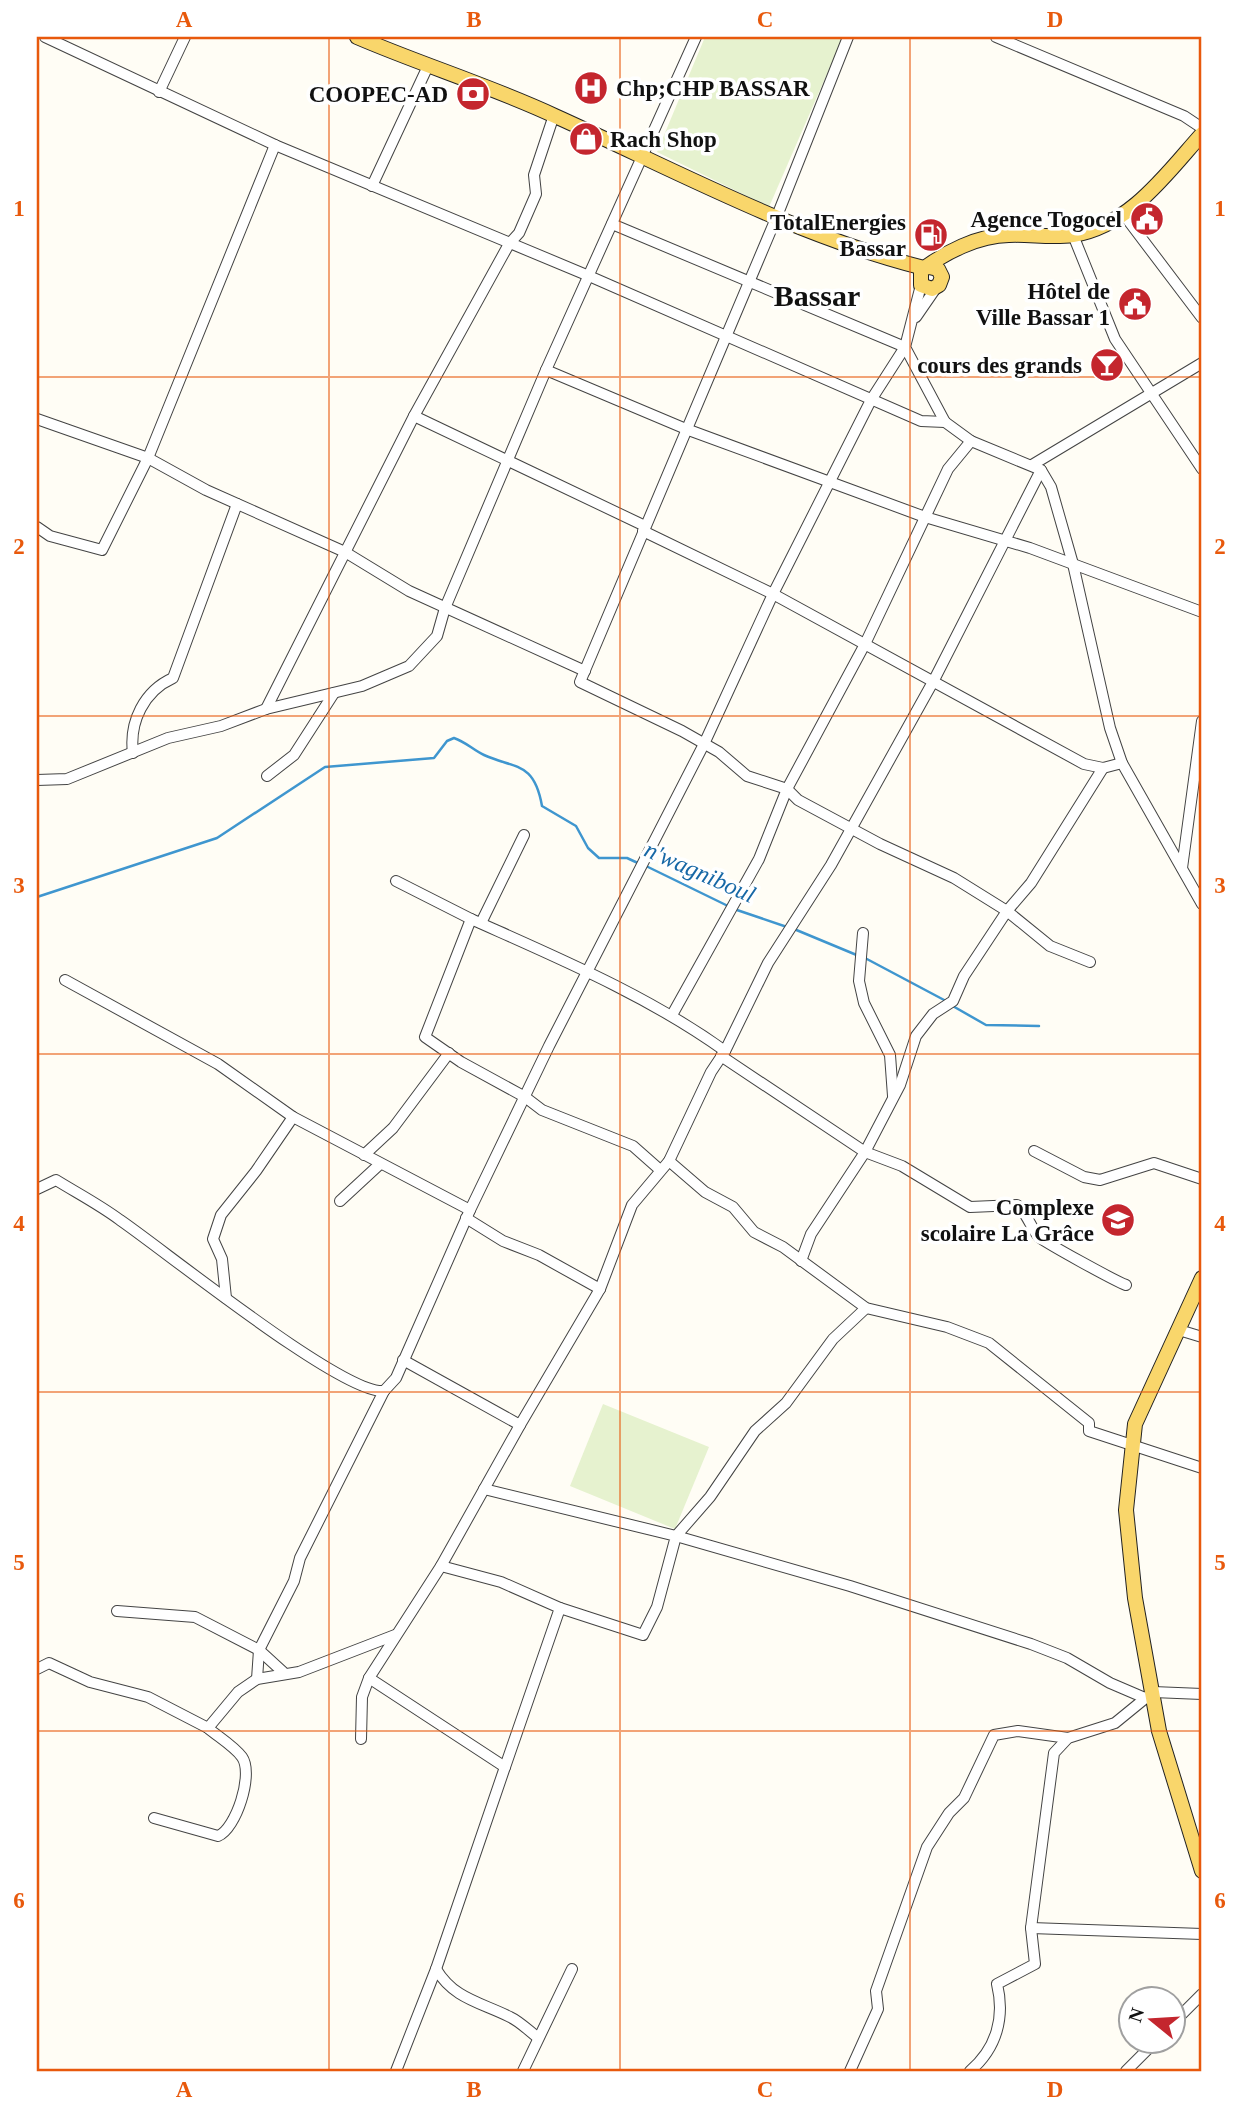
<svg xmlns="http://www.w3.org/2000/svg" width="1239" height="2108" viewBox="0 0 1239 2108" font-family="'Times New Roman',serif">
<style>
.pitch{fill:#e6f2cf}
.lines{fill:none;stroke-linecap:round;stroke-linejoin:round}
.stream{stroke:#3f96cf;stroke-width:2.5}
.minor-casing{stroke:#444;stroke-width:12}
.major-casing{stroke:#222;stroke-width:16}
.minor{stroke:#fff;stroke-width:10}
.major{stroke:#f9d66b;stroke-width:14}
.grid{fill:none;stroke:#e8590c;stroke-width:2;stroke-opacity:0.55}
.labels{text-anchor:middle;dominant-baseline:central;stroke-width:7;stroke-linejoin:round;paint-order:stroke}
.poi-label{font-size:23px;font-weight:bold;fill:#111;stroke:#fff;text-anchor:end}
.water-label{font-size:24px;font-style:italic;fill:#1768a6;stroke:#fff}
.district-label{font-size:30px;font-weight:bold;fill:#111;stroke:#fff}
.neatline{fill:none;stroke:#e8590c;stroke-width:2.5}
.grid-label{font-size:23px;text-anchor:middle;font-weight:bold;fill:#e8590c}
</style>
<rect width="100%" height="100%" fill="#fffdf5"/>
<g class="pitch">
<polygon points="705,37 843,37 769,207 657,152"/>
<polygon points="603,1404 709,1447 675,1529 570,1486"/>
</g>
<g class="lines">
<g class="stream">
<polyline points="646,866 728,906"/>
<path d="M37,897L217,838L325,767L434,758L447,741L454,738C466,742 473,750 484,755C515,769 534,761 542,806L576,826L588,848L599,858H627L640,864"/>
<polyline points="734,909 787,927"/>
<polyline points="794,929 859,956"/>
<polyline points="865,958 946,1001"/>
<polyline points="951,1005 986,1025 1039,1026"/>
</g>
<g class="minor-casing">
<g id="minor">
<polyline points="45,37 275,145 589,276 921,421 945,422"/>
<polyline points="848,37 777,216 580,682 682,731 719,752 747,776 787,789 798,800 880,844 954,878 1007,911 1050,946 1090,962"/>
<polyline points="996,37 1184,116 1202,128"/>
<polyline points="159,92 185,37"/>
<polyline points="372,186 428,66"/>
<polyline points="1124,215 1202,318"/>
<polyline points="1073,235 1115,339 1202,469"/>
<polyline points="921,285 905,347 945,422 971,441 1041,470 1051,487 1073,564 1110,728 1122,763 1202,904"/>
<polyline points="916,317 936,288"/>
<polyline points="546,370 686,429 925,517 1030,548 1202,612"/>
<polyline points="414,416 645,526"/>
<polyline points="37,419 148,458 206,490 345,552 409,591 585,671"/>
<polyline points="1032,465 1202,363"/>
<polyline points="37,527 50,536 102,550 148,458 275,145"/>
<polyline points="643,531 773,594 1084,764 1103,768 1122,763"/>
<polyline points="266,709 414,416 509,244 519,233 536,194 534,175 554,115"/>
<path d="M133,753C129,722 144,691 173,678L237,504"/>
<polyline points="267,776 294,755 334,693"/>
<polyline points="37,780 67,779 168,738 221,726 266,709 362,686 409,666 437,636 445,608 546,370 696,37"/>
<polyline points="1182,868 1202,721"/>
<polyline points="396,881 471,919"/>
<polyline points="481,923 524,835"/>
<polyline points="863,933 859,981 864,1003 890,1055 893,1096"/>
<polyline points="65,980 218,1064 293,1117 470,1210"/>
<polyline points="672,1015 759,859 787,789 865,644 948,469 971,441"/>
<path d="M721,1056L865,1152L902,1166L970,1207L1017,1205C1029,1216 1030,1227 1039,1237C1046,1243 1115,1281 1126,1285"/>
<polyline points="1034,1151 1084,1177 1100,1180 1154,1163 1202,1179"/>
<polyline points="364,1155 393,1128 449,1053"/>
<polyline points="669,1161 705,1192 733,1207 754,1232 783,1247 866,1308 947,1327 989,1343 1089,1423 1089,1431 1202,1468"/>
<path d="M659,1169L633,1146L542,1110L525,1097L461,1062L425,1037L471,919C558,958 647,995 725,1051L768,963L831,865L934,680L1041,470"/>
<path d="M37,1189L56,1180C77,1193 100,1205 120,1220C164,1250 343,1395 384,1391L396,1378L470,1210L549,1046L704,744L773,594L871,400L905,347L612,224"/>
<polyline points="340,1201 380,1164"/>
<polyline points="466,1218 503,1241 539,1255 600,1289"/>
<polyline points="801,1261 811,1234 865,1152 900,1085 916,1036 933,1014 953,1001 964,976 1007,911 1031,883 1103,768"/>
<polyline points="226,1298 222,1259 213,1239 221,1215 256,1171 293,1117"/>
<polyline points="866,1308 833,1339 786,1403 755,1431 710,1497 676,1536 850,1586 1031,1644 1067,1658 1110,1683 1145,1698"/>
<polyline points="1179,1330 1202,1337"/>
<polyline points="403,1360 520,1425 600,1289 632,1205 669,1161 711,1072 725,1051"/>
<polyline points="484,1489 676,1536 657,1607 643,1635 560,1608"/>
<polyline points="441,1566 501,1582 560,1608 505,1767"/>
<polyline points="117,1611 195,1617 259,1650 283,1672"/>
<polyline points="37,1669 49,1663 90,1682 148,1697 208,1728"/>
<polyline points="369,1678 505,1767 436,1969 396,2071"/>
<polyline points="257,1679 259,1650 294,1581 300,1558 384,1391"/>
<polyline points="361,1739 362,1697 369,1678 441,1566 520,1425"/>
<path d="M154,1818L218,1836C236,1829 254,1774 242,1757C234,1746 217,1736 208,1728L238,1692L257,1679L299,1672L395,1635"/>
<polyline points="1031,1928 1202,1934"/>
<path d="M436,1969C454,1999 480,2002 510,2017C519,2021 528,2030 537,2037"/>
<polyline points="1172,2024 1202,1994"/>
<polyline points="523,2071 572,1969"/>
<polyline points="850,2071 878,2009 876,1991 927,1847 949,1813 964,1798 994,1735 1018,1731 1068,1738"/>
<path d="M970,2071C997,2048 1005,2017 997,1984L1035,1964L1031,1928L1054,1753L1068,1738L1115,1723L1153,1692L1202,1694"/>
<polyline points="1126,2071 1155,2042"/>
</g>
</g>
<g class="major-casing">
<g id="major">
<path d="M357,37C422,65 491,86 555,116C675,170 796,236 924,268"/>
<path d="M929,267L938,269L942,277L939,285L932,289L921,285V271C943,253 979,235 1009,235C1030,234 1052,238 1073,235C1130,226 1167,173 1202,134"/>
<polyline points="1202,1278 1135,1424 1126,1510 1135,1598 1159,1731 1202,1871"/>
</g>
</g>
<use href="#minor" class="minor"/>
<use href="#major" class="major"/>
</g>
<path class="grid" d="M329,37V2071M620,37V2071M910,37V2071M37,377H1202M37,716H1202M37,1054H1202M37,1392H1202M37,1731H1202"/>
<defs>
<g id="hospital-disc" transform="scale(1.75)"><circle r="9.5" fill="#c4262e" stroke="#fff"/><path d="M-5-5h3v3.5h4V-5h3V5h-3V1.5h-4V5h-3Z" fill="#fff"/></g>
<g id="bank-disc" transform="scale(1.75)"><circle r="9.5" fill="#c4262e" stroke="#fff"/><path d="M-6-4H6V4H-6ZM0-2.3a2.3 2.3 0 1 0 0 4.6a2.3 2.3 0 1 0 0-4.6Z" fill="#fff"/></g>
<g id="shop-disc" transform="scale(1.75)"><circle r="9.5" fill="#c4262e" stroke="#fff"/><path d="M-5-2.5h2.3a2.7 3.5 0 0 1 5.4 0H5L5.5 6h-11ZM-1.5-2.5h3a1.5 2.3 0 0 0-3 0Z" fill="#fff"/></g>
<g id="civic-disc" transform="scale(1.75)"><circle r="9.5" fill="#c4262e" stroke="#fff"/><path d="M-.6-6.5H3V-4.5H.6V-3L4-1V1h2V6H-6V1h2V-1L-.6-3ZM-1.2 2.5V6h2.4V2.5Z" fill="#fff"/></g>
<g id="fuel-disc" transform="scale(1.75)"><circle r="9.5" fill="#c4262e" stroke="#fff"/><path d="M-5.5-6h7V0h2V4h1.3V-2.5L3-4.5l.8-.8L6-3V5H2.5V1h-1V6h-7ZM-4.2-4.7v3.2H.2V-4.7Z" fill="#fff"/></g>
<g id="bar-disc" transform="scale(1.75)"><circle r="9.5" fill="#c4262e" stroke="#fff"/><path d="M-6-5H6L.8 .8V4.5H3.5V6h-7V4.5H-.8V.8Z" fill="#fff"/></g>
<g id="school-disc" transform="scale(1.75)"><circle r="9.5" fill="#c4262e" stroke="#fff"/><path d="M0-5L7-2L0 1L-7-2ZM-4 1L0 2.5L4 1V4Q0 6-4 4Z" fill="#fff"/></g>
</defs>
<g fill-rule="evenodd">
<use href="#hospital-disc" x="591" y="88"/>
<use href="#bank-disc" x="473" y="94"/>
<use href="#shop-disc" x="586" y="139"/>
<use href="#civic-disc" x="1147" y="219"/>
<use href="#fuel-disc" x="931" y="235"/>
<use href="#civic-disc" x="1135" y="304"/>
<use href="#bar-disc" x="1107" y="365"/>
<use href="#school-disc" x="1118" y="1220"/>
</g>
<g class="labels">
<g class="poi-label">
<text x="616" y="88" text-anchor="start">Chp;CHP BASSAR</text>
<text x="448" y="94">COOPEC-AD</text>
<text x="610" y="139" text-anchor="start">Rach Shop</text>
<text x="1122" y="219">Agence Togocel</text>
<text x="906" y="222">TotalEnergies<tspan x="906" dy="26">Bassar</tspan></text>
<text x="1110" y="291">Hôtel de<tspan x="1110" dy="26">Ville Bassar 1</tspan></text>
<text x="1082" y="365">cours des grands</text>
<text x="1094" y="1207">Complexe<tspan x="1094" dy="26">scolaire La Grâce</tspan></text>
</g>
<g class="water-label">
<text transform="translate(700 872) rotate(24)">n'wagniboul</text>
</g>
<g class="district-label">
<text x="817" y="295">Bassar</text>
</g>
</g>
<rect width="1239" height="2108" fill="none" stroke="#ffffff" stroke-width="77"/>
<g transform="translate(1152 2020) rotate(288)"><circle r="33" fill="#ffffff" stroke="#a0a0a0" stroke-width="2"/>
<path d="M0-5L12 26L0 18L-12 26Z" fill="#c4262e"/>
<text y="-10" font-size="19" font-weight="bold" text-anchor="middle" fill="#111111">N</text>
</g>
<rect x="38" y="38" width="1162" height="2032" class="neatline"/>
<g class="grid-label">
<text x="184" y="27">A</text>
<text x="474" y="27">B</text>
<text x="765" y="27">C</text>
<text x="1055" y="27">D</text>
<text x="19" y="216">1</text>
<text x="1220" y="216">1</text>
<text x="19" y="554">2</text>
<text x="1220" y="554">2</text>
<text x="19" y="893">3</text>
<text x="1220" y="893">3</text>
<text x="19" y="1231">4</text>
<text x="1220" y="1231">4</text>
<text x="19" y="1570">5</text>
<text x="1220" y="1570">5</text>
<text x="19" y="1908">6</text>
<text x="1220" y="1908">6</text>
<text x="184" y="2097">A</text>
<text x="474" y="2097">B</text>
<text x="765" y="2097">C</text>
<text x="1055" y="2097">D</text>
</g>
</svg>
